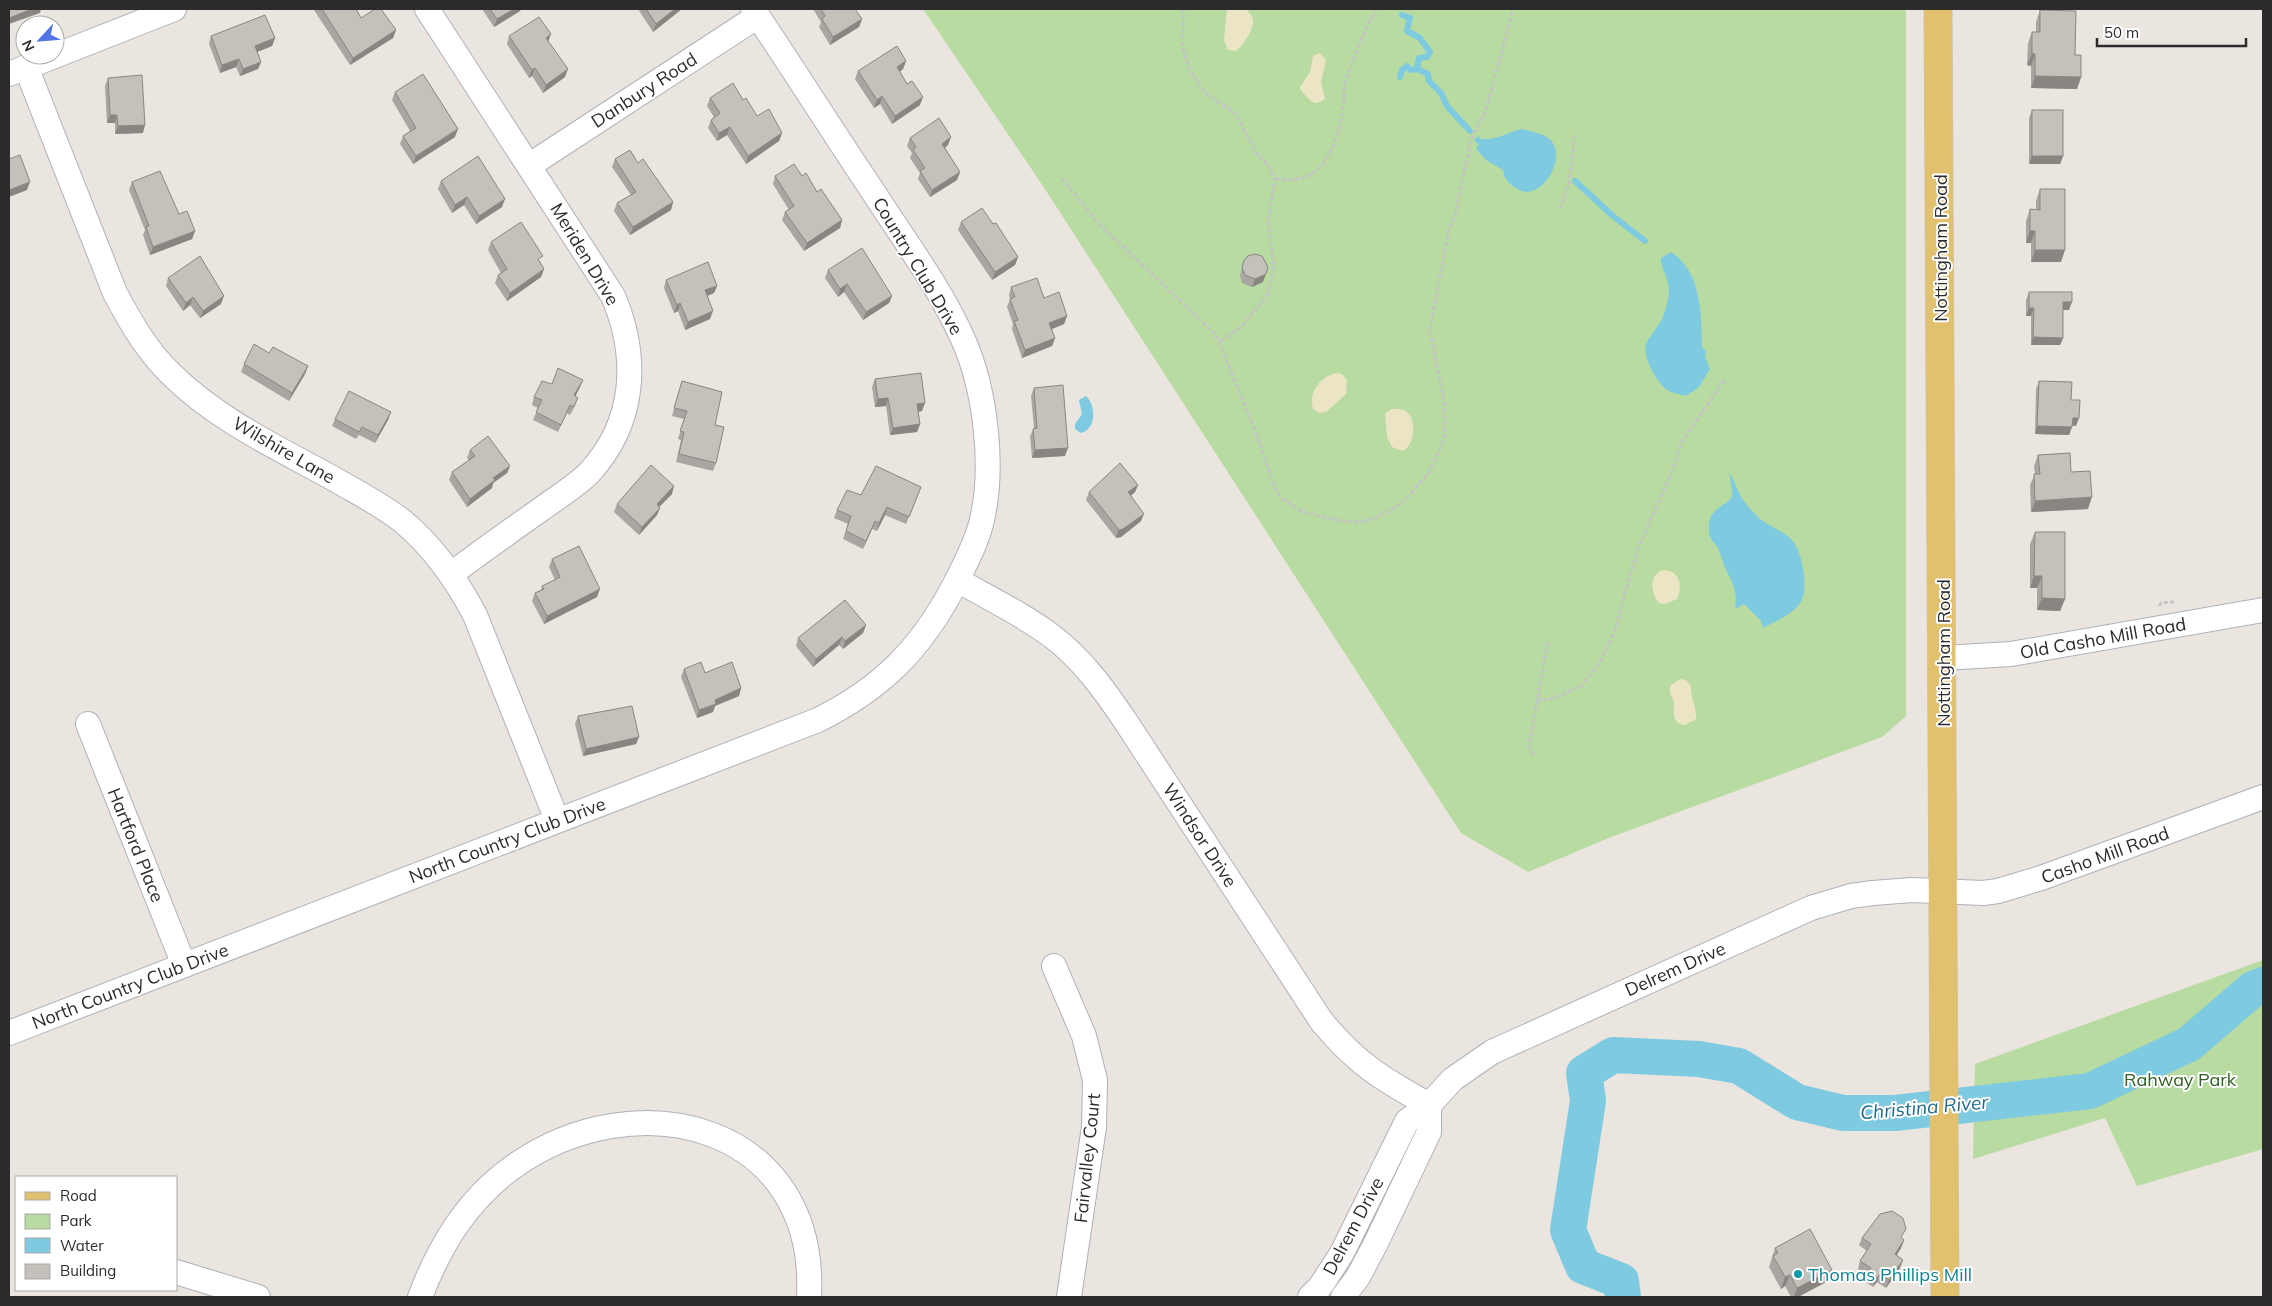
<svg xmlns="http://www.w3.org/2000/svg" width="2272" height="1306" viewBox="0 0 2272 1306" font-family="Mulish,sans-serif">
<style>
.green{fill:#b7dba1}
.sand{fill:#ece5c5}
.water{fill:#7ecae1}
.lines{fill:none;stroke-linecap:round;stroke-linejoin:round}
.stream{stroke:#7ecae1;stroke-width:6}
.river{stroke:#7ecae1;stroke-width:36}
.minor-casing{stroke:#afb1ba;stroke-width:26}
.major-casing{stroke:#c4c4c4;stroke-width:29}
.path{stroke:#c4c4c4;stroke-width:3;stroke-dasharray:4 2.5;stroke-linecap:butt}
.minor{stroke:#fff;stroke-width:24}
.major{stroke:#e1c16e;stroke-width:28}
.wall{fill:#a9a5a0}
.shaded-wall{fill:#898682}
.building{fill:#c4c0ba;stroke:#898682}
.culture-dot{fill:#0f9aa8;stroke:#fff;stroke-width:2}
.labels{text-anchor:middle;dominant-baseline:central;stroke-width:4;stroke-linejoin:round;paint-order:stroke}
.street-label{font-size:18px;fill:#2b2b2b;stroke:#fff}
.park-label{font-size:18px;fill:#326023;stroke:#fff}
.culture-label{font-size:18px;fill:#0d838f;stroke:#fff;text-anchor:start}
.water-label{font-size:19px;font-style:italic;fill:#1d6b8d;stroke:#fff}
</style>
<rect width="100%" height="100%" fill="#ebe5df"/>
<g class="green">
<polygon points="923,9 1906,9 1906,716 1882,737 1611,837 1528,872 1461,833 1041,183"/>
<polygon points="2263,960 2263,1149 2137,1186 2105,1118 1973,1159 1975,1064"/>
</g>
<g class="sand">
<path d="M1227,9H1246C1248,12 1252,15 1253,19C1255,28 1243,46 1236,51L1228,50L1224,40Z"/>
<path d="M1320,53L1326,60L1321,82L1325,99C1315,105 1314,104 1307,97C1303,93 1301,92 1300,87L1310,72L1313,56Z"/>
<path d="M1336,373L1342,374L1347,380L1346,394L1326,412L1319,413L1313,409C1308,392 1320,377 1336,373Z"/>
<path d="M1391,409C1396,409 1403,408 1407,412C1417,420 1415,447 1402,451L1392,447L1387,437L1385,414Z"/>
<path d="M1662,570C1680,570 1683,585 1677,599L1665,604L1659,603C1650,592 1649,576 1662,570Z"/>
<path d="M1680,679L1686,680L1691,686C1690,698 1697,707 1696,719L1685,725L1679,724C1672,717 1674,713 1674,705C1674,696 1667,694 1671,685Z"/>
</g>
<g class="water">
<path d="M1523,129C1531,132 1541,133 1548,138C1571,154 1540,206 1516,188C1508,183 1504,179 1503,170L1486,160L1476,149L1483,139C1499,140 1509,131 1523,129Z"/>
<path d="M1671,252C1702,272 1701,314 1702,347L1706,350L1705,357L1710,369L1699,387L1686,396C1680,394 1672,393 1667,390C1657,383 1640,354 1647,342C1658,324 1664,321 1668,298C1672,278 1660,271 1661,258Z"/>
<path d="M1086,396C1096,405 1097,429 1081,433L1075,429V424L1082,414L1079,400Z"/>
<path d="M1729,473C1734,480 1736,486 1739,493C1741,498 1751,510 1755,514C1765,525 1779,529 1790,538C1802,548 1810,589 1800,603C1792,615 1776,621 1763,628L1761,621L1744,604L1735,609C1738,594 1733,583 1726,570C1723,564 1721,555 1718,548C1715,543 1709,539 1709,532C1706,506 1729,506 1732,496C1733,490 1730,479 1729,473Z"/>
</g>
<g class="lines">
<g class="stream">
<polyline points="1402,15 1410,18 1407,31 1420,38 1430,52 1427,57 1419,58 1417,69"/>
<polyline points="1400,77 1402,70 1407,66 1410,70 1417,69 1428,74 1429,81 1441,93 1447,106 1470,131"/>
<polyline points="1478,140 1481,143"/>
<polyline points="1575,181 1613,216 1645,241"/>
</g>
<polyline class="river" points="1623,1297 1621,1281 1583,1266 1568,1230 1588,1101 1584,1073 1613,1055 1699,1059 1739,1066 1797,1102 1843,1113 1895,1113 2090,1091 2189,1044 2253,989 2263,985"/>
<g class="minor-casing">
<g id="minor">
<path d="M427,9L613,296C639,357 636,422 589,473C575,487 556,498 540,510C510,531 481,552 451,574"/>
<path d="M26,67L115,293C131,323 147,351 171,374C219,422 285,451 343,484C362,495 383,506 401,520C433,546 456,579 475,615L557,820"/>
<polyline points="9,74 174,9"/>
<polyline points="530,165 758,16"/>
<path d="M957,580C989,598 1024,615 1053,637C1083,660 1105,691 1126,722L1322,1022C1357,1064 1382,1079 1429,1105L1453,1079L1492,1052L1811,908L1851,896L1873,893L1912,890L1983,893L1998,891L2041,878L2263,797"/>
<polyline points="1943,658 2011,654 2263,610"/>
<polyline points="88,724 184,965"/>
<polyline points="1054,966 1084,1036 1095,1080 1094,1127 1069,1297"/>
<path d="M9,1033L818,720C882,688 920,650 954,586C964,567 975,546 981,524C995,469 986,389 962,337C939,286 904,240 874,193C833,132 794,70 753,9"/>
<polyline points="176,1272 258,1297"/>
<path d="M420,1297C440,1245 467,1200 513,1167C636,1079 818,1124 809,1297"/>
<polyline points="1310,1297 1320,1287 1342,1253 1407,1121 1429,1105 1429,1132 1375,1245 1358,1277 1343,1297"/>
</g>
</g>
<g class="major-casing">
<polyline id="major" points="1938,9 1945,1297"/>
</g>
<g class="path">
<polyline points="1183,9 1183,49 1190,71 1206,94 1235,113 1257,154 1268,165 1275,179 1268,221 1274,265 1268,294 1242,326 1219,342"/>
<polyline points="1062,178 1097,222 1212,331 1219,342 1256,433 1275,488 1281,498 1303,512 1341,521 1359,522 1375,518 1391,510 1405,500 1430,471 1443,442 1445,425 1444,403 1430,329 1449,229 1455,215 1471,140 1486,110 1513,9"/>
<path d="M1275,179C1282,179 1291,180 1298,179C1331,174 1340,129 1344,102C1344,95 1344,89 1345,83C1353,57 1364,32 1376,9"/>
<polyline points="1560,209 1569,184 1575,132"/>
<polyline points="2159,606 2161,603 2174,602"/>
<polyline points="1537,701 1554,698 1581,686 1600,662 1614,633 1637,551 1672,471 1682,441 1725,379"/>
<polyline points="1532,755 1529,746 1548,641"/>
</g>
<use href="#minor" class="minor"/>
<use href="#major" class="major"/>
</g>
<g class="wall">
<polygon points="315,9 356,9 361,18 396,30 393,38 350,65 314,10"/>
<polygon points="482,9 521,9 520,11 494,27"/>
<polygon points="638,9 682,9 653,32"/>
<polygon points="813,9 855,9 862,19 859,27 830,45 819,27 821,22"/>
<polygon points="2040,10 2075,55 2081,77 2077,89 2031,88 2031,66 2027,65 2028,43 2032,32 2036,32 2036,22"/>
<polygon points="211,36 275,38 272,46 257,52 261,62 258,69 240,76 236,67 220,73 209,44"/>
<polygon points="509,36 548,41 565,77 543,93 532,76 529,78 507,44"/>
<polygon points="906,61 903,69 900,72 920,105 892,124 880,104 874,108 855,79 858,71"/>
<polygon points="108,78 143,133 115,134 115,123 107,123 105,86"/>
<polygon points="395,92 455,137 413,164 400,144 403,136 410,131 392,100"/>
<polygon points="710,98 743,100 757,116 782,133 779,141 746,164 727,135 717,141 708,128 711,120 714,117 707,106"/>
<polygon points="2032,110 2063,156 2060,164 2029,164 2029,118"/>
<polygon points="910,138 948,145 945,148 960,172 957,180 930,197 918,179 920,173 910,158 912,153 907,146"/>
<polygon points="615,159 638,163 673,202 671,210 630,235 614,211 617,203 631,195 612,167"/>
<polygon points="775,176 802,176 817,192 842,220 840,228 804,251 782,220 785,212 789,210 773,184"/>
<polygon points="441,181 502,207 476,224 464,205 452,213 438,189"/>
<polygon points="132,182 179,214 195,231 192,239 150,255 143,235 145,230 129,190"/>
<polygon points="2040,189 2061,262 2031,262 2031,243 2026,243 2026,221 2030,209 2036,210 2036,201"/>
<polygon points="961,222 993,224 1018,257 1015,265 992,280 958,230"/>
<polygon points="491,242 540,262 544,269 541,277 507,301 495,283 498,275 501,273 488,250"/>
<polygon points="1244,260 1263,282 1252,287 1242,283 1240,276"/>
<polygon points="828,270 892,296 889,303 863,320 844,292 838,297 825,278"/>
<polygon points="168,278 221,304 200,318 190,305 183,311 166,286"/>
<polygon points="666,280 717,286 714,293 707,296 710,319 685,330 678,311 674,313 664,288"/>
<polygon points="1011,287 1044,298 1067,316 1064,324 1052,329 1055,338 1052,346 1022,358 1012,329 1013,324 1007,307 1010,299 1009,295"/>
<polygon points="2029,292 2069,310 2063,310 2063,338 2060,345 2031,345 2031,316 2026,316 2026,300"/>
<polygon points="269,353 308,366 305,374 289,401 241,372 244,364"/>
<polygon points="875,379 922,411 918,412 920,424 917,432 890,435 886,406 875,407 872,387"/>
<polygon points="583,380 580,387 575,396 578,398 575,406 570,415 567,413 558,432 533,420 538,408 532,405 534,397 552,384"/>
<polygon points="682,381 715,425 716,463 713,471 676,462 681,440 678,439 684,419 672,416"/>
<polygon points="2039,381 2071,400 2076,426 2072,426 2069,435 2035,434 2036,389"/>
<polygon points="1034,388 1065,456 1032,458 1030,436 1034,428 1031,396"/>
<polygon points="391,412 388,420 375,443 359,435 356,439 332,426 335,419"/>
<polygon points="470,450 510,466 507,473 493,483 492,488 467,507 449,480 452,472 469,460 467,458"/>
<polygon points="2038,455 2088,509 2031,512 2030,485 2035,474 2034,466"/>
<polygon points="1138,485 1135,492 1131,496 1141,521 1121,537 1116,538 1086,500 1089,492"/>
<polygon points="921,487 906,524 885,515 877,531 872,529 863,549 843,539 848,524 834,518 837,510 861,495"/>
<polygon points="672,494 659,507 657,515 639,535 614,512 617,504"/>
<polygon points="2035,532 2065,599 2060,611 2037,610 2037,588 2030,588 2030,544"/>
<polygon points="552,559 597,597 544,624 532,601 535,593 541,590 542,586 555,580 549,567"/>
<polygon points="866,625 863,633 843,649 839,645 813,667 796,646 798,638"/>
<polygon points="684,669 705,673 741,688 739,696 715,706 713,712 697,718 681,677"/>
<polygon points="578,716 639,737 636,744 583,756 575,724"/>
<polygon points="1862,1238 1902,1239 1904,1240 1901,1248 1897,1255 1900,1268 1886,1288 1877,1282 1873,1287 1864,1281 1866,1275 1858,1269 1860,1261 1867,1251 1859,1245"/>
<polygon points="1775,1248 1828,1281 1798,1297 1791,1297 1785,1286 1781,1289 1769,1267"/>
</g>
<g class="shaded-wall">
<polygon points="32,9 41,9 40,13 9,24 9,18"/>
<polygon points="514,9 521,9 520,11 494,27 497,19"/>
<polygon points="675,9 682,9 653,32 656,24"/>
<polygon points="862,19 859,27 830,45 833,37"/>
<polygon points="396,30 393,38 350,65 353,58"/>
<polygon points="551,34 548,42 546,38"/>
<polygon points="275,38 272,46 252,54 255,46"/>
<polygon points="2032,54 2035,54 2031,66 2027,65"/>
<polygon points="239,59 236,67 220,73 222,65"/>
<polygon points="906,61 903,69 894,75 897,67"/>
<polygon points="261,62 258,69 240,76 243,69"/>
<polygon points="535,68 532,76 529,78 532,70"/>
<polygon points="568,69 565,77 543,93 546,85"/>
<polygon points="2035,76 2081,77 2077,89 2031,88"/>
<polygon points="882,96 880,104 874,108 877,100"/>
<polygon points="923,97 920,105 892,124 895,116"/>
<polygon points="110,115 117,115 115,123 107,123"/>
<polygon points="145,125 143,133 115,134 118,126"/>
<polygon points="730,127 727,135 717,141 719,133"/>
<polygon points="458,129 455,137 413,164 416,156"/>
<polygon points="782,133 779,141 746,164 748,156"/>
<polygon points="951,137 948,145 939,152 942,144"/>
<polygon points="2032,156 2063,156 2060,164 2029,164"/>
<polygon points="960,172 957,180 930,197 932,190"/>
<polygon points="30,182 27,190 9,197 9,190"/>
<polygon points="467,197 464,205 452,213 455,205"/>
<polygon points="505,199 502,207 476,224 479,216"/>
<polygon points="673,202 671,210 630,235 633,227"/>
<polygon points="842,220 840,228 804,251 807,243"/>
<polygon points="195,231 192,239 150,255 153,247"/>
<polygon points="2030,231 2035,231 2031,243 2026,243"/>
<polygon points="2035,250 2065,250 2061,262 2031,262"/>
<polygon points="1018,257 1015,265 992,280 995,272"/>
<polygon points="544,269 541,277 507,301 510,293"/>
<polygon points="1266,274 1263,282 1252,287 1255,279"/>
<polygon points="847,284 844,292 838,297 840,289"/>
<polygon points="717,286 714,293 702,298 705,290"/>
<polygon points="224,296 221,304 200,318 203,311"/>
<polygon points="892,296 889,303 863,320 866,312"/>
<polygon points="193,297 190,305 183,311 186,303"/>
<polygon points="2063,302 2072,302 2069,310 2061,310"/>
<polygon points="680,303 678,311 674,313 677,305"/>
<polygon points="2029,308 2034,308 2031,316 2026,316"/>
<polygon points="713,311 710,319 685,330 688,322"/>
<polygon points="1067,316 1064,324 1047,331 1049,323"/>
<polygon points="2033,337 2063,338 2060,345 2031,345"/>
<polygon points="1055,338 1052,346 1022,358 1025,350"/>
<polygon points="308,366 305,374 289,401 292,393"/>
<polygon points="583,380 580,387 572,403 574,395"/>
<polygon points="888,398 886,406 875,407 878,399"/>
<polygon points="925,403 922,411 914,412 917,404"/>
<polygon points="391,412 388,420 375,443 378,435"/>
<polygon points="2073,418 2079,418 2076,426 2070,425"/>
<polygon points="920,424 917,432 890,435 893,428"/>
<polygon points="2037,426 2072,427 2069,435 2035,434"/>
<polygon points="1068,448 1065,456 1032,458 1035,450"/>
<polygon points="510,466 507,473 493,483 492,488 467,507 470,499 493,478"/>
<polygon points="1138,485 1135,492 1125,500 1128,492"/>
<polygon points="674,486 672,494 654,512 657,504"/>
<polygon points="2092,497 2088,509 2031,512 2035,501"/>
<polygon points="887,507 885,515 877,531 879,523"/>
<polygon points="660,508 657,515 639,535 642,527"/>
<polygon points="1144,514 1141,521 1121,537 1116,538 1119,530"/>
<polygon points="875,521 872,529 863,549 866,541"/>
<polygon points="2034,576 2042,576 2037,588 2030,588"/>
<polygon points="600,589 597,597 544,624 547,616"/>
<polygon points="2042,598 2065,599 2060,611 2037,610"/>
<polygon points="866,625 863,633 843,649 845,641"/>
<polygon points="842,637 839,645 813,667 816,659"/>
<polygon points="741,688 739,696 715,706 713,712 697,718 699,710 715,700"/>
<polygon points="639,737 636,744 583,756 586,749"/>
<polygon points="1904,1240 1901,1248 1892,1262 1895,1254"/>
<polygon points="1903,1260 1900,1268 1886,1288 1889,1280"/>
<polygon points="1832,1270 1828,1281 1798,1297 1794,1297 1797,1288"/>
<polygon points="1880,1274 1877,1282 1873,1287 1876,1279"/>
<polygon points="1790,1275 1785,1286 1781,1289 1785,1277"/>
</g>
<g class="building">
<polygon points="9,9 32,9 9,18"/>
<polygon points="322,9 356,9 361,18 375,9 381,9 396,30 353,58"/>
<polygon points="490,9 514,9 497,19"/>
<polygon points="646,9 675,9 656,24"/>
<polygon points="821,9 855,9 862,19 833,37 822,19 825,16"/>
<polygon points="2040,10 2076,11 2075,55 2081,55 2081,77 2035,76 2035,54 2032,54 2032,32 2040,32"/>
<polygon points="265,15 275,38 255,46 261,62 243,69 239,59 222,65 211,36"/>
<polygon points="539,17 551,34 546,38 568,69 546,85 535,68 532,70 509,36"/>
<polygon points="897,46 906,61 897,67 907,84 912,81 923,97 895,116 882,96 877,100 858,71"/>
<polygon points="423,74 458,129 416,156 403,136 416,128 395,92"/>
<polygon points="142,75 145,125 118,126 117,115 110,115 108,78"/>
<polygon points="733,83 743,100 746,98 757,116 769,109 782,133 748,156 730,127 719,133 711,120 720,113 710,98"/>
<rect x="2032" y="110" width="31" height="46"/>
<polygon points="939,118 951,137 942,144 960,172 932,190 920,171 925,168 913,150 916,147 910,138"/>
<polygon points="630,150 638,163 643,159 673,202 633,227 617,203 636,192 615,159"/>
<polygon points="20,155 30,182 9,190 9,159"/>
<polygon points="478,156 505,199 479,216 467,197 455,205 441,181"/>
<polygon points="794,164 802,176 806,173 817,192 821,189 842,220 807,243 785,212 794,206 775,176"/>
<polygon points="160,171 179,214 187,211 195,231 153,247 146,227 149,226 132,182"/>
<polygon points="2040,189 2065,189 2065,250 2035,250 2035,231 2030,231 2030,209 2040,210"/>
<polygon points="982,208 993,224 996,223 1018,257 995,272 961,222"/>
<polygon points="521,222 543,256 538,259 544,269 510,293 498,275 507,269 491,242"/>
<polygon points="862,248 892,296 866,312 847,284 840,289 828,270"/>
<polygon points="1255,254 1262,256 1268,267 1266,274 1255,279 1245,275 1242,268 1244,260 1248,256"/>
<polygon points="200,256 224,296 203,311 193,297 186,303 168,278"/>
<polygon points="708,262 717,286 705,290 713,311 688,322 680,303 677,305 666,280"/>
<polygon points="1037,278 1044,298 1059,292 1067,316 1049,323 1055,338 1025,350 1014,321 1018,320 1010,299 1015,297 1011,287"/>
<polygon points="2029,292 2072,292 2072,302 2063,302 2063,338 2033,337 2034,308 2029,308"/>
<polygon points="254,344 269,353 273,347 308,366 292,393 244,364"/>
<polygon points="558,368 583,380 574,395 578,398 573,407 570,405 561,425 536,412 542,400 534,397 542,381 552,384"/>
<polygon points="921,373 925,403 917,404 920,424 893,428 888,398 878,399 875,379"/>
<polygon points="682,381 722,392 715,425 724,427 716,463 679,454 684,432 680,431 687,411 674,408"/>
<polygon points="2039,381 2072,382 2071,400 2080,400 2079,418 2073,418 2072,427 2037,426"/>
<polygon points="1063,385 1068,448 1035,450 1033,429 1037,428 1034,388"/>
<polygon points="349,391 391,412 378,435 362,427 359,432 335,419"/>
<polygon points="488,436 510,466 493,478 495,480 470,499 452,472 475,456 470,450"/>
<polygon points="2070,453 2071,472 2090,471 2092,497 2035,501 2034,474 2040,474 2038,455"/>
<polygon points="1120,463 1138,485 1128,492 1144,514 1123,529 1119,530 1089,492"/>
<polygon points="651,465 674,486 657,504 660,508 642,527 617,504"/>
<polygon points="876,466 921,487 909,517 887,507 879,523 875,521 866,541 846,531 851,516 837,510 847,490 861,495"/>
<polygon points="2035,532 2065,532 2065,599 2042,598 2042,576 2034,576"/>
<polygon points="579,546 600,589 547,616 535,593 544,589 542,586 560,577 552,559"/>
<polygon points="845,600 866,625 845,641 842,637 816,659 798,638"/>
<polygon points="701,662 705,673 732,662 741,688 715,700 716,704 699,710 684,669"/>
<polygon points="632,706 639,737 586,749 578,716"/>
<polygon points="1892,1211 1903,1218 1906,1229 1901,1237 1904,1240 1895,1254 1903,1260 1889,1280 1880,1274 1876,1279 1867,1273 1871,1268 1860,1261 1871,1244 1862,1238 1880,1214"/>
<polygon points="1810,1229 1832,1270 1797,1288 1790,1275 1785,1277 1773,1256 1778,1253 1775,1248"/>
</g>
<circle class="culture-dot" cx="1798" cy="1274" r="5"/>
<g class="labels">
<g class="street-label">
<text transform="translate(644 90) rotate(-33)">Danbury Road</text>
<text transform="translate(1940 248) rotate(-90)">Nottingham Road</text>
<text transform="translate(585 254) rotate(59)">Meriden Drive</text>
<text transform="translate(918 266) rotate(59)">Country Club Drive</text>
<text transform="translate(284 450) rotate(30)">Wilshire Lane</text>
<text transform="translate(2103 638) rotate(-10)">Old Casho Mill Road</text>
<text transform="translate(1943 653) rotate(-90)">Nottingham Road</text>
<text transform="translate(1200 835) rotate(57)">Windsor Drive</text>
<text transform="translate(507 840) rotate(-21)">North Country Club Drive</text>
<text transform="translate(136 845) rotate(68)">Hartford Place</text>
<text transform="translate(2105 855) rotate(-20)">Casho Mill Road</text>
<text transform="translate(1675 969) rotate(-24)">Delrem Drive</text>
<text transform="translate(130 986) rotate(-21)">North Country Club Drive</text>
<text transform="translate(1087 1158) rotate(-84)">Fairvalley Court</text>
<text transform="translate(1353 1226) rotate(-62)">Delrem Drive</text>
</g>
<g class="park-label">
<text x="2180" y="1079">Rahway Park</text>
</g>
<g class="culture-label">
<text x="1808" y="1274">Thomas Phillips Mill</text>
</g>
<g class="water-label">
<text transform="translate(1924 1107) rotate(-5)">Christina River</text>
</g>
</g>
<rect width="2272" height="1306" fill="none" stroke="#2b2b2b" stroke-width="20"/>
<rect x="15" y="1176" width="162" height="115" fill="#ffffff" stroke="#aaaaaa"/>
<rect x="25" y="1192" width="25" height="8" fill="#e1c16e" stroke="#aaaaaa"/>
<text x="60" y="1201" font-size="15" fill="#2b2b2b">Road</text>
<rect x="25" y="1214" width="25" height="15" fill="#b7dba1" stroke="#aaaaaa"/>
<text x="60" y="1226" font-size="15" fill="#2b2b2b">Park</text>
<rect x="25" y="1238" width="25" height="15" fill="#7ecae1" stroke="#aaaaaa"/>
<text x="60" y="1251" font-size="15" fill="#2b2b2b">Water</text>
<rect x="25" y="1264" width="25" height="15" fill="#c4c0ba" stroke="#aaaaaa"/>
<text x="60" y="1276" font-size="15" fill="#2b2b2b">Building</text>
<g transform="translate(40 40) rotate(244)"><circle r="24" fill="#ffffff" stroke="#aaaaaa"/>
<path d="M0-4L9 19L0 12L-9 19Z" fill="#5173e5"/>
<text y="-8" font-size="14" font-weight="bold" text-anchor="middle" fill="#2b2b2b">N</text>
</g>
<path d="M2097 38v8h149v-8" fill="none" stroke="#2b2b2b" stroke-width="2.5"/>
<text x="2104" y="38" font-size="15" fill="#2b2b2b" stroke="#ffffff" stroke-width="4" paint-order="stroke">50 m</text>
</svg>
